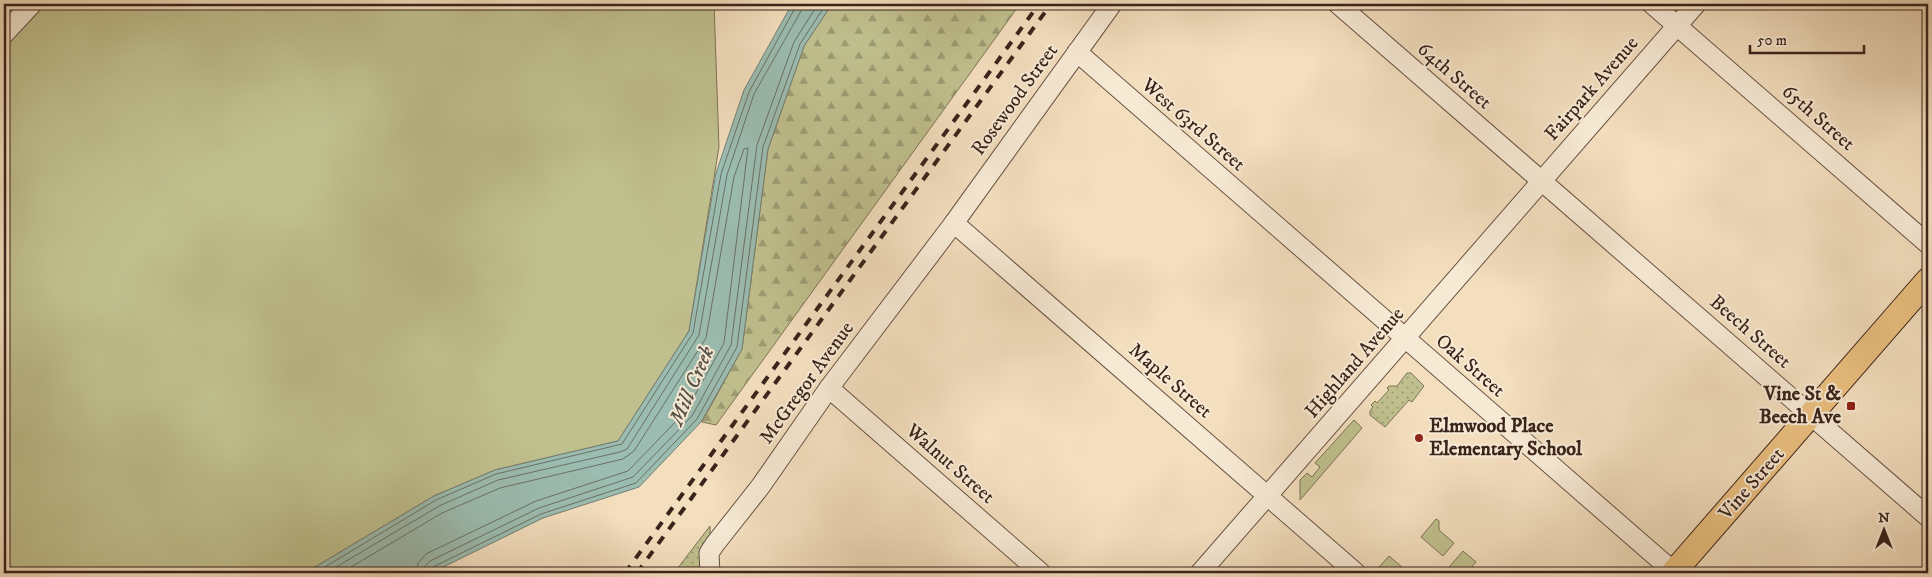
<svg xmlns="http://www.w3.org/2000/svg" width="1932" height="577" viewBox="0 0 1932 577" font-family="'IM FELL DW Pica',serif">
<style>
.grass{fill:#c0c08e;stroke:#7d7254}
.forest{fill:url(#forest-firs);stroke:#7d7254}
.park{fill:url(#park-dots);stroke:#7d7254}
.water{fill:#9bbcb0;stroke:#747f74}
.lines{fill:none;stroke-linecap:round;stroke-linejoin:round}
.shore{stroke:#6a7066;stroke-width:1}
.minor-casing{stroke:#685244;stroke-width:21}
.major-casing{stroke:#3a231b;stroke-width:26}
.minor{stroke:#f7ead5;stroke-width:19}
.major{stroke:#eabf7f;stroke-width:24}
.rail{stroke:#3a231b;stroke-width:4;stroke-dasharray:9 9;stroke-linecap:butt}
.poi-dot{fill:#8f2418;stroke:#f7ead5;stroke-width:2}
.labels{text-anchor:middle;dominant-baseline:central;stroke-width:4;stroke-linejoin:round;paint-order:stroke}
.street-label{font-size:20px;fill:#3a231b;stroke:#f7ead5}
.poi-label{font-size:20px;font-weight:bold;fill:#3a231b;stroke:#f7ead5;text-anchor:end}
.water-label{font-size:21px;font-style:italic;fill:#575148;stroke:#f7ead5}
</style>
<defs>
<pattern id="forest-firs" width="22" height="20" patternUnits="userSpaceOnUse" patternTransform="scale(1.25)"><rect width="22" height="20" fill="#c0c08e"/><path d="M5 1l3.5 6h-7zM16 11l3.5 6h-7z" fill="#9d9c73"/></pattern>
<pattern id="park-dots" width="8" height="8" patternUnits="userSpaceOnUse" patternTransform="scale(1.25)"><rect width="8" height="8" fill="#c0c08e"/><path d="M2 2h.1M6 6h.1" fill="none" stroke="#9d9c73" stroke-width="1.8" stroke-linecap="round"/></pattern>
</defs>
<rect width="100%" height="100%" fill="#f3debe"/>
<filter id="stains"><feTurbulence type="fractalNoise" baseFrequency=".004" numOctaves="4"/><feColorMatrix values="0 0 0 0 .2 0 0 0 0 .09 0 0 0 0 .02 0 0 0 .5 -.17"/></filter>
<radialGradient id="worn" r=".72"><stop offset=".6" stop-color="#630" stop-opacity="0"/><stop offset="1" stop-color="#630" stop-opacity=".3"/></radialGradient>
<g class="grass">
<polygon points="4,4 714,4 719,147 689,331 618,441 495,470 434,496 305,573 4,573"/>
<polygon points="1354,420 1362,428 1300,500 1300,480 1307,473 1312,477 1320,467 1315,463"/>
<polygon points="1436,519 1439,521 1439,530 1454,543 1443,556 1421,537"/>
<polygon points="1463,551 1476,562 1470,569 1475,573 1444,573"/>
<polygon points="1389,556 1409,573 1384,573 1378,568"/>
</g>
<polygon class="forest" points="832,4 1020,4 716,425 702,422 742,349 768,149 804,46"/>
<g class="park">
<polygon points="1407,373 1411,373 1424,386 1412,402 1409,400 1385,427 1370,415 1370,411 1373,407 1371,405 1375,401 1377,403 1389,390 1387,388 1389,386 1397,386"/>
<polygon points="710,526 710,573 674,573"/>
</g>
<polygon class="water" points="792,4 832,4 804,46 768,149 742,349 701,422 639,487 543,518 431,573 305,573 434,496 495,470 618,441 689,331 716,173 744,90"/>
<g class="lines">
<g class="shore">
<polyline points="315,573 436,500 496,474 622,444 693,333 721,174 749,92 795,8 796,4"/>
<polyline points="326,573 439,506 498,480 620,452 627,449 699,335 727,175 754,94 801,11 802,4"/>
<polyline points="341,573 442,513 500,488 623,459 634,451 706,338 734,177 744,149 748,148 724,343 686,411 628,471 536,501 426,554 418,563 416,573"/>
<polyline points="424,573 425,566 430,561 539,508 633,477 692,416 731,345 757,145 794,42 818,4"/>
<polyline points="430,573 433,567 541,514 636,483 697,419 737,347 763,147 800,44 826,4"/>
</g>
<g class="minor-casing">
<g id="minor">
<polyline points="1338,4 1928,517"/>
<polyline points="1652,4 1928,244"/>
<polyline points="4,34 32,4"/>
<polyline points="1077,52 1675,573"/>
<polyline points="954,223 1356,573"/>
<polyline points="829,388 1041,573"/>
<polyline points="710,573 709,553 715,544 760,487 829,388 954,223 1112,4"/>
<polyline points="1200,573 1696,4"/>
</g>
</g>
<g class="major-casing">
<polyline id="major" points="1673,573 1928,280"/>
</g>
<use href="#minor" class="minor"/>
<use href="#major" class="major"/>
<g class="rail">
<polyline points="625,573 1039,4"/>
<polyline points="637,573 1051,4"/>
</g>
</g>
<g class="poi-dot">
<rect x="1846" y="401" width="10" height="10" rx="2.5"/>
<circle cx="1419" cy="438" r="5"/>
</g>
<g class="labels">
<g class="street-label">
<text transform="translate(1454 76) rotate(41)">64th Street</text>
<text transform="translate(1592 89) rotate(-49)">Fairpark Avenue</text>
<text transform="translate(1015 100) rotate(-54)">Rosewood Street</text>
<text transform="translate(1818 118) rotate(41)">65th Street</text>
<text transform="translate(1193 125) rotate(41)">West 63rd Street</text>
<text transform="translate(1750 332) rotate(41)">Beech Street</text>
<text transform="translate(1355 363) rotate(-49)">Highland Avenue</text>
<text transform="translate(1470 366) rotate(41)">Oak Street</text>
<text transform="translate(1170 381) rotate(41)">Maple Street</text>
<text transform="translate(807 383) rotate(-54)">McGregor Avenue</text>
<text transform="translate(950 464) rotate(41)">Walnut Street</text>
<text transform="translate(1752 484) rotate(-49)">Vine Street</text>
</g>
<g class="poi-label">
<text x="1841" y="394">Vine St &amp;<tspan x="1841" dy="23">Beech Ave</tspan></text>
<text x="1429" y="426" text-anchor="start">Elmwood Place<tspan x="1429" dy="23">Elementary School</tspan></text>
</g>
<g class="water-label">
<text transform="translate(692 386) rotate(-67)">Mill Creek</text>
</g>
</g>
<rect width="1932" height="577" fill="none" stroke="#f3debe" stroke-width="20"/>
<rect x="5" y="5" width="1922" height="567" fill="none" stroke="#3a231b" stroke-width="2.5"/>
<rect x="10" y="10" width="1912" height="557" fill="none" stroke="#3a231b"/>
<g transform="translate(1884 530)" stroke="#f7ead5" stroke-width="4" paint-order="stroke">
<path d="M0-4L9 19L0 12L-9 19Z" fill="#3a231b"/>
<text y="-8" font-size="14" font-weight="bold" text-anchor="middle" fill="#3a231b">N</text>
</g>
<path d="M1750 45v8h114v-8" fill="none" stroke="#3a231b" stroke-width="2.5"/>
<text x="1757" y="45" font-size="15" fill="#3a231b" stroke="#f7ead5" stroke-width="4" paint-order="stroke">50 m</text>
<rect width="100%" height="100%" filter="url(#stains)"/>
<rect width="100%" height="100%" fill="url(#worn)"/>
</svg>
